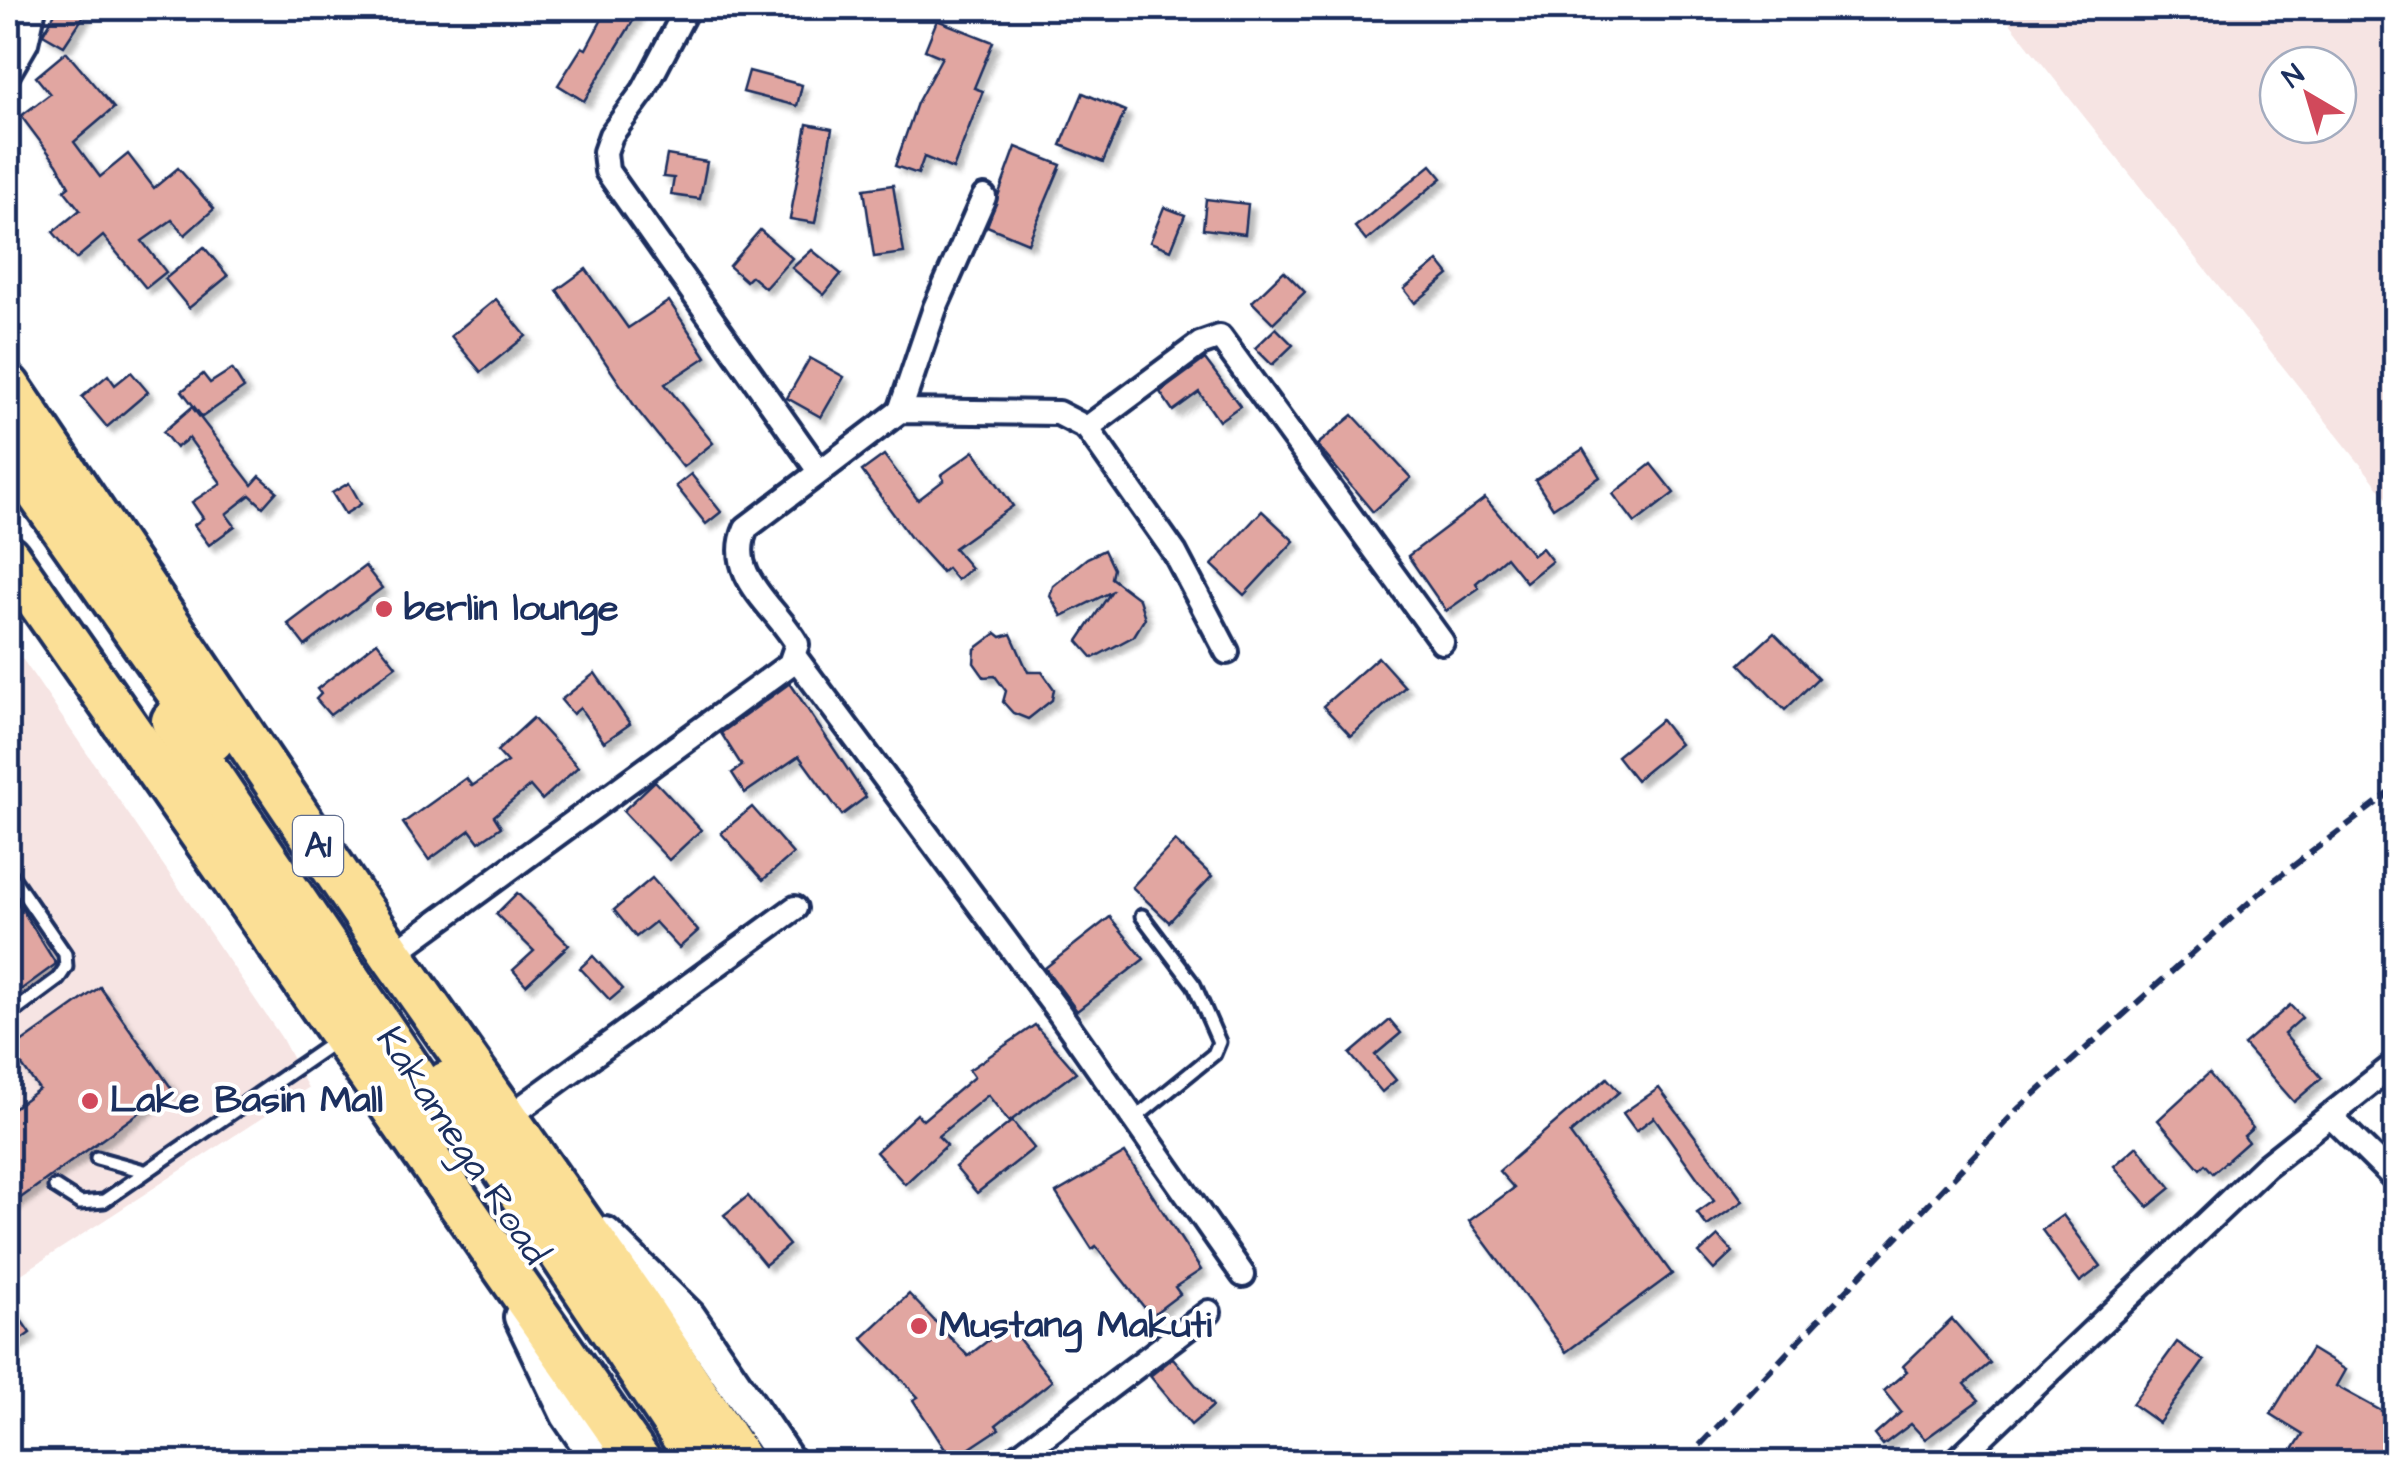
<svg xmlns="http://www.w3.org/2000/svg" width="2403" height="1470" viewBox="0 0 2403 1470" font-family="'Architects Daughter',sans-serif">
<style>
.built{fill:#f6e4e3;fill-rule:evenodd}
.building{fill:#e1a6a1;stroke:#1b2f5e;stroke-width:2.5;filter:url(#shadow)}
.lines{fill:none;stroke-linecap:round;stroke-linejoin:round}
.lane-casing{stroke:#1b2f5e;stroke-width:19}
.street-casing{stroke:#1b2f5e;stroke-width:30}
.secondary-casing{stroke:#1b2f5e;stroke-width:40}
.highway-casing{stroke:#1b2f5e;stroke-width:50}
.lane{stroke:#fff;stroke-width:11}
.street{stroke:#fff;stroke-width:22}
.secondary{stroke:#fff;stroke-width:32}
.highway{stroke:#fbdf96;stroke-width:42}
.rail{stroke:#1b2f5e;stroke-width:6;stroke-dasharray:15 8;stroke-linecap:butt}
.poi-dot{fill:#d1495b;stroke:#fff;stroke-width:4}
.labels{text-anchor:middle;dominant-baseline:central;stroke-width:8;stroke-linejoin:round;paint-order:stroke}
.shield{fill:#fff;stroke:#5f6d8e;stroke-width:2.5}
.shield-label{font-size:35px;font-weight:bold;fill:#1b2f5e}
.poi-label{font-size:38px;font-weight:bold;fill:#1b2f5e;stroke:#fff;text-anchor:start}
.street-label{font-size:38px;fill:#1b2f5e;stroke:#fff}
</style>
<defs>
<filter id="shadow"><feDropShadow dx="6" dy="6" stdDeviation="2.5" flood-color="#0004"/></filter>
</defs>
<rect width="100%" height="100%" fill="#fff"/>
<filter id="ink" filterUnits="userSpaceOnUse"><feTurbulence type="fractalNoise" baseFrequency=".01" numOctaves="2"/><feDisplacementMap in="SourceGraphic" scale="20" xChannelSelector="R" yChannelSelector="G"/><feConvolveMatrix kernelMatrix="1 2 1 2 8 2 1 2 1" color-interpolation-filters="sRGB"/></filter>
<g filter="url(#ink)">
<g class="built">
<path d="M1998,8H2395V508ZM2278,65H2338V125H2278Z"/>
<polygon points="8,638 281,1037 308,1088 9,1282"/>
</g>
<g class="building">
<polygon points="58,8 89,8 64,46 43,34"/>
<polygon points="608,8 641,8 584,101 558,85 582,47 586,49"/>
<polygon points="937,20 993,42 974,88 983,91 953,169 924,157 918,174 895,166 917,103 942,57 925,50"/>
<polygon points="66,52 114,108 74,142 100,177 128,154 154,188 178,168 214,209 185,235 172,220 142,241 166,272 146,288 103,236 76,259 53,232 80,210 64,190 69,186 57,164 21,116 50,94 36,77"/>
<polygon points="749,71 802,85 797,106 743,92"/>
<polygon points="1083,93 1125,111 1103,162 1061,145"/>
<polygon points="807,124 832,129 815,223 790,219"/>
<polygon points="1016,147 1061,165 1028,243 987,226"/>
<polygon points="667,155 707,162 700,199 671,195 674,178 663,177"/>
<polygon points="1431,165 1442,178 1366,241 1355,227"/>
<polygon points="893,185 904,253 874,257 864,189"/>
<polygon points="1206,199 1248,204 1245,234 1203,229"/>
<polygon points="1164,207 1185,215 1171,250 1150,242"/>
<polygon points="760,230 792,258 765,288 751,276 746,281 729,266"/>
<polygon points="204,247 228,276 189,308 165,279"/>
<polygon points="812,250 841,274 824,295 792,268"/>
<polygon points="1438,261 1449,275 1415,303 1404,289"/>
<polygon points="586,269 628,328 669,301 706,357 665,384 713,443 683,467 638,411 557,290"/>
<polygon points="1284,271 1305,292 1273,323 1252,302"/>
<polygon points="496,299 526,336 481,372 451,336"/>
<polygon points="1276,328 1293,345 1272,365 1255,348"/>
<polygon points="810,358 844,377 821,417 787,398"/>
<polygon points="1205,359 1240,406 1219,421 1199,392 1173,411 1160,392"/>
<polygon points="232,369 244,388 202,417 182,391 203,374 210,383"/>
<polygon points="131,372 148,392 107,427 82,397 108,375 115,385"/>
<polygon points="192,407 252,485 260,476 277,491 263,507 250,495 226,514 235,526 209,545 194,525 203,518 192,502 221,483 189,438 176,448 163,432"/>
<polygon points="1353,415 1411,478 1373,512 1317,445"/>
<polygon points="1583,449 1600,477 1553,508 1535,480"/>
<polygon points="974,451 1013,506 954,548 971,568 957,580 947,568 942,572 911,538 862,471 884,455 918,500 944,480 941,475"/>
<polygon points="1651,464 1674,493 1635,523 1613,494"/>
<polygon points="691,474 721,512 706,524 676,486"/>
<polygon points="349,483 361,504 345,514 332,493"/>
<polygon points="1485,498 1533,555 1542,548 1552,561 1526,582 1506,557 1476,583 1479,588 1446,611 1408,556"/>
<polygon points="1262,511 1294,541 1244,595 1212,565"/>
<polygon points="1104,550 1113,569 1111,578 1139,599 1145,618 1134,636 1093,658 1078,641 1111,592 1062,616 1050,596 1053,586 1087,558"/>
<polygon points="365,566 382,588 305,646 288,624"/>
<polygon points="996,633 1001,637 1011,634 1028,672 1042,672 1054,689 1052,700 1028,719 1013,713 1003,702 1006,691 995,676 984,677 974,663 975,649"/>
<polygon points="1774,633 1818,678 1785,710 1740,664"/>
<polygon points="377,642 396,666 330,715 316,699 321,694 317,689"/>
<polygon points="1378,657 1405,687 1351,736 1323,706"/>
<polygon points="595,673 630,724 604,742 580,708 573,714 561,700"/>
<polygon points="790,683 866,797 842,815 799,756 745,793 732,773 742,766 721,733"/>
<polygon points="533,718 578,767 542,800 530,786 494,816 501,827 479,842 470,830 429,860 403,823 466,778 472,786 507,762 497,751"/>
<polygon points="1661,720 1680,744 1636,780 1617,756"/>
<polygon points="655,781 701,830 669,860 623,811"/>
<polygon points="752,807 793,854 763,880 721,833"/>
<polygon points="1175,841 1212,876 1169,922 1132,887"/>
<polygon points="652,878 698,931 679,948 655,922 636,937 614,910"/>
<polygon points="8,887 56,964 8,999"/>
<polygon points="517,893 569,945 526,985 513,970 534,951 496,914"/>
<polygon points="1110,917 1144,959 1077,1011 1045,968"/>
<polygon points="593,956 623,989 610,1000 580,968"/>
<polygon points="100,987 172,1089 8,1207 8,1112 39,1089 11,1050"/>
<polygon points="2290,1005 2302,1018 2284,1034 2322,1078 2294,1102 2244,1045"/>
<polygon points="1390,1020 1401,1033 1375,1055 1396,1080 1382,1092 1350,1054"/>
<polygon points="1035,1025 1076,1072 1009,1122 988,1095 938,1136 947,1145 905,1184 876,1152 917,1114 923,1120 974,1077 969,1070"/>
<polygon points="2209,1073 2253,1128 2244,1136 2248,1142 2213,1173 2205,1164 2200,1169 2158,1120"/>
<polygon points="1607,1078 1619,1092 1570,1134 1672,1274 1566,1352 1469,1221 1514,1188 1499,1171"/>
<polygon points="1659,1088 1743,1201 1707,1226 1697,1213 1714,1201 1654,1117 1636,1131 1623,1113"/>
<polygon points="1012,1121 1034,1148 977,1193 955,1167"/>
<polygon points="2137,1146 2171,1188 2148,1207 2114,1166"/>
<polygon points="1125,1153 1201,1270 1175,1287 1180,1294 1151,1316 1096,1246 1092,1249 1056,1193"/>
<polygon points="748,1196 789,1245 765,1265 724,1215"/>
<polygon points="2063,1215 2101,1266 2080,1282 2042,1230"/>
<polygon points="1718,1236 1733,1252 1714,1270 1699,1253"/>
<polygon points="909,1294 968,1356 1008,1325 1052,1381 996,1425 999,1429 952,1460 913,1400 918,1397 862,1338"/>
<polygon points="8,1301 30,1333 8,1349"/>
<polygon points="1952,1319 1990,1363 1965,1384 1979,1400 1925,1439 1911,1424 1883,1445 1875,1435 1901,1412 1884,1391 1907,1371 1903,1366"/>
<polygon points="2177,1342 2204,1361 2159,1423 2132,1404"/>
<polygon points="2311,1349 2345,1370 2336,1386 2396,1419 2396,1434 2377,1462 2342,1462 2325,1452 2319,1462 2285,1462 2303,1434 2271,1414"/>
<polygon points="1173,1358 1213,1406 1191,1425 1150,1376"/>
</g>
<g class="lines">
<g class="lane-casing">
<g id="lane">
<polyline points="8,871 65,954 66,967 58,979 8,1016"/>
<polyline points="1134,1119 1214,1054 1219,1042 1194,985 1142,916"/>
<polyline points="97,1158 144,1171"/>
<polyline points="55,1187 80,1203 104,1201 334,1042"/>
</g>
</g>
<g class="street-casing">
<g id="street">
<polyline points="687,8 644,90 611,135 605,152 607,171 819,471"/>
<polyline points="8,74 26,43 34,8"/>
<polyline points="900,411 935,308 984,197"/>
<polyline points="1087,428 1200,344 1220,337 1442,642"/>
<polyline points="795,657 1058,1011 1243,1275"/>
<path d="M392,955L790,664L797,644C776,606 725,576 746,528L900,411L1058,413L1087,428L1120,475L1175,553L1227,652"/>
<polyline points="2331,1116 2396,1180"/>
<polyline points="506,1119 795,908"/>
<polyline points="1010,1462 1209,1312"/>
<polyline points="1955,1462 2266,1166 2396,1063"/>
</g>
</g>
<g class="secondary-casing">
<g id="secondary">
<polyline points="605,1234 689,1317 788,1462"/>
<polyline points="521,1317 568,1415 600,1462"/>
</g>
</g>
<g class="highway-casing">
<g id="highway">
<polyline points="8,386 392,955 636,1302 741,1462"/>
<polyline points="8,450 212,740"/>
<polyline points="8,557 640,1462"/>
<polyline points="173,721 450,1129"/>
<polyline points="447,1083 700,1462"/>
</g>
</g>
<use href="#lane" class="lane"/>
<use href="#street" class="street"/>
<use href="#secondary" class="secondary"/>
<use href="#highway" class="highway"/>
<polyline class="rail" points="1684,1462 2018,1109 2272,882 2396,788"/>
</g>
</g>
<g class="poi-dot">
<circle cx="384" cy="609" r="10"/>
<circle cx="90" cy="1101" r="10"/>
<circle cx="919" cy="1326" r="10"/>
</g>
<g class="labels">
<rect class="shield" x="293" y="816" width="50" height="60" rx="8"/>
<g class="shield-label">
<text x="318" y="846">A1</text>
</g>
<g class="poi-label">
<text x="404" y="609">berlin lounge</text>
<text x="110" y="1101">Lake Basin Mall</text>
<text x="939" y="1326">Mustang Makuti</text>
</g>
<g class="street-label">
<text transform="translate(462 1146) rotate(56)">Kakamega Road</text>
</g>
</g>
<rect width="2403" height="1470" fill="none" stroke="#fff" stroke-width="40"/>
<rect x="20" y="20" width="2363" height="1430" fill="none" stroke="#1b2f5e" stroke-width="4" filter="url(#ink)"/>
<g transform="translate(2308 95) rotate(322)"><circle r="48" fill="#ffffff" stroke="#a4acbf" stroke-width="2.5"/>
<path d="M0-8L18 38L0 25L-18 38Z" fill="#d1495b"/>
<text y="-15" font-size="28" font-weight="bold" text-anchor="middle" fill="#1b2f5e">N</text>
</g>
</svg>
